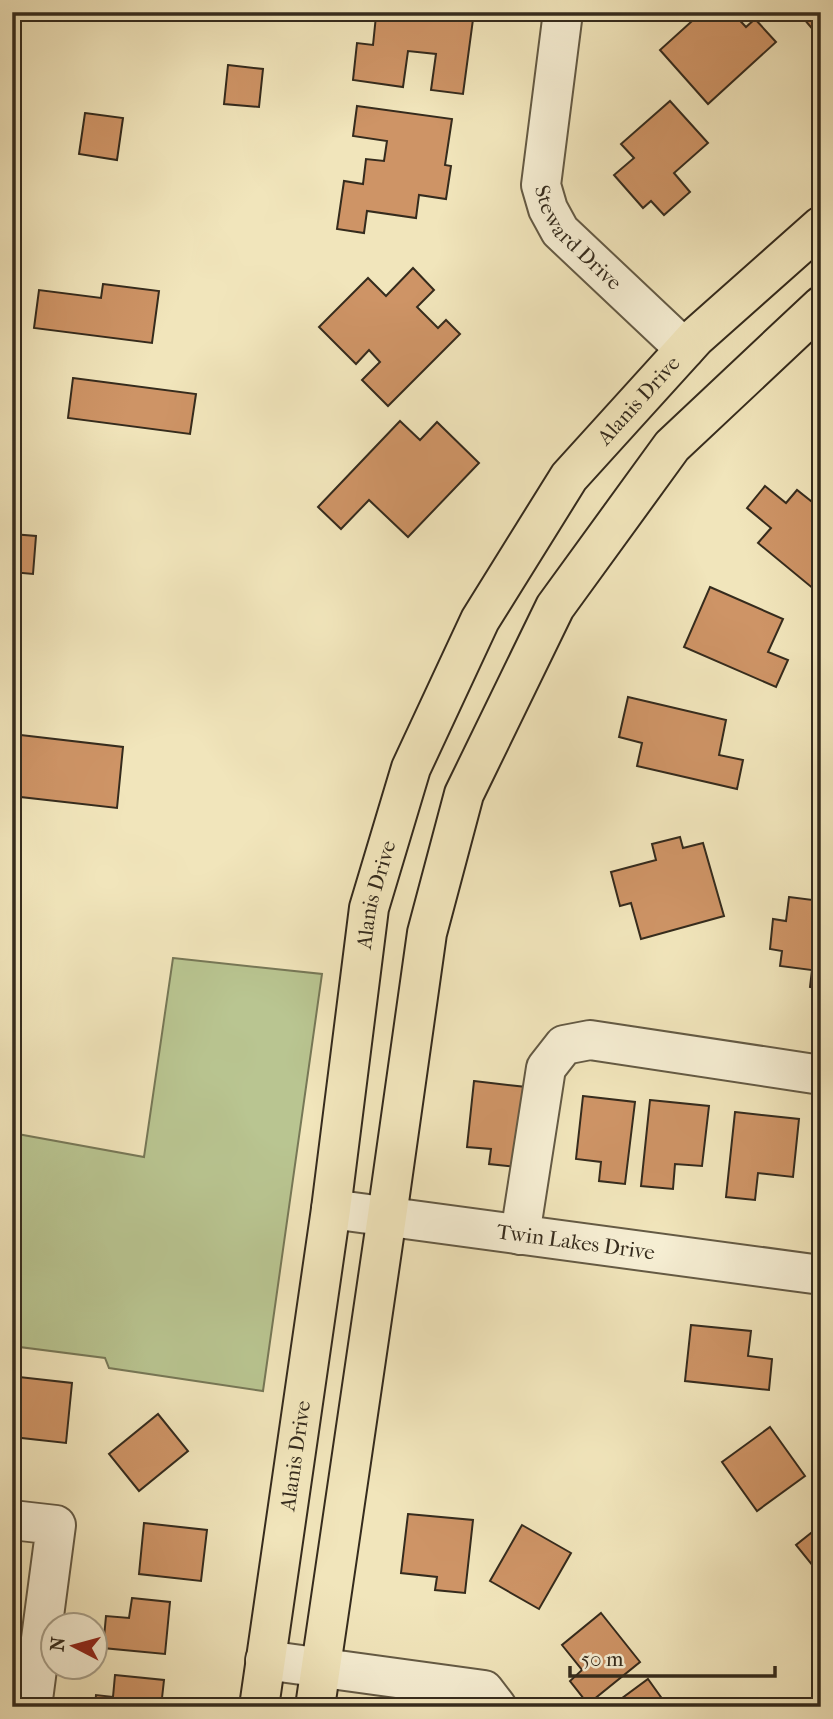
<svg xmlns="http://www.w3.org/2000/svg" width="833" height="1719" viewBox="0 0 833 1719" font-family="'IM FELL French Canon',serif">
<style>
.green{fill:#b9c591;stroke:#777857;stroke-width:2}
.building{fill:#ce9466;stroke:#352b1d;stroke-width:2}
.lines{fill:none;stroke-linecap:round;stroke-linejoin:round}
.minor-casing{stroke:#645a44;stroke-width:42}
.major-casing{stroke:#352b1d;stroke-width:42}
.minor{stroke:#f6eed3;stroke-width:38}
.major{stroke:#f1e5bb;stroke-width:38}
.labels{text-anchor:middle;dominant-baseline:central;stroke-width:7;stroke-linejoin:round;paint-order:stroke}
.street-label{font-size:21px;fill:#352b1d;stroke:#f6eed3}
</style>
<rect width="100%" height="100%" fill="#f1e5bb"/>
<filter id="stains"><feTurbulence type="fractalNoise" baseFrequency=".00286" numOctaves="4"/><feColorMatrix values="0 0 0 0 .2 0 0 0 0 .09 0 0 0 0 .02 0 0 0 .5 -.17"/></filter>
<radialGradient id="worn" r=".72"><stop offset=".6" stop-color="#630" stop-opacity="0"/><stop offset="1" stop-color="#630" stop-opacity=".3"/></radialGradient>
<polygon class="green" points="173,958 322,974 263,1391 109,1368 105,1358 12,1346 12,1133 144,1157"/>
<g class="building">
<polygon points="233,12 274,12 273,17"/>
<polygon points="397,12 474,12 463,94 431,90 436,54 408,51 403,87 353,80 357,43 373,45 376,16 396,19"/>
<polygon points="702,12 732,12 746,27 755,19 776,42 708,104 660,50"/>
<polygon points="798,12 821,12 821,39"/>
<polygon points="228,65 263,69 259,107 224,104"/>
<polygon points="670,101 708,143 674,173 690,192 664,215 651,201 643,208 614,175 634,158 621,144"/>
<polygon points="357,106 452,119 445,165 451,166 446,199 419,195 416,218 367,211 364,233 337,229 344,181 363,184 366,159 384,161 387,141 353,136"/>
<polygon points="85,113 123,118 117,160 79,154"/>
<polygon points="413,268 434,290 417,307 438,328 446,320 460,334 388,406 362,380 380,362 369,350 356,364 319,327 368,278 386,296"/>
<polygon points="103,284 159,291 152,343 34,328 39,290 101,298"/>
<polygon points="73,378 196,394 190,434 68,418"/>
<polygon points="400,421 420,440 437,422 479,463 408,537 369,500 341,529 318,507"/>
<polygon points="765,486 786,503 797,490 821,509 821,595 758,543 771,528 747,508"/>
<polygon points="12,534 36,536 33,574 12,572"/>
<polygon points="710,587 783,619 768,652 788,660 776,687 684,647"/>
<polygon points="628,697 726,720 719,755 743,760 737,789 637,766 642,743 619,737"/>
<polygon points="12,734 123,747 117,808 12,796"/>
<polygon points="680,837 683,848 703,843 724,916 641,939 631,903 620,906 611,872 656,860 652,844"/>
<polygon points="789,897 821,901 819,911 821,911 821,989 810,987 812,970 780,966 782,951 770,949 773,919 786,921"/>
<polygon points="474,1081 526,1087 518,1167 489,1164 491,1149 467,1147"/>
<polygon points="583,1096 635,1102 625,1184 599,1181 601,1162 576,1159"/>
<polygon points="650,1100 709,1106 702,1166 675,1164 673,1189 641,1186"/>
<polygon points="735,1112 799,1119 793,1177 758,1173 755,1200 726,1197"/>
<polygon points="691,1325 751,1331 748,1356 772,1359 769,1390 685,1381"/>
<polygon points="19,1377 72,1383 66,1443 13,1437"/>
<polygon points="158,1414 188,1451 139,1491 109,1454"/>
<polygon points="770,1427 805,1476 757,1511 722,1462"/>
<polygon points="408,1514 473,1520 465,1593 435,1590 437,1577 401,1573"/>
<polygon points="144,1523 207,1530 201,1581 139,1574"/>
<polygon points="522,1525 571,1553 539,1609 490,1581"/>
<polygon points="821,1525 821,1576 796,1545"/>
<polygon points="132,1598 170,1602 165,1654 103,1648 106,1616 129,1618"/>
<polygon points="601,1613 640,1662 588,1704 570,1681 582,1670 562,1645"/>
<polygon points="115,1675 164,1680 161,1707 95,1707 96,1695 113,1697"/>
<polygon points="648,1679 668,1707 610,1707"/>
</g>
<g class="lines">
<g class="minor-casing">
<g id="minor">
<path id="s1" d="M563,12L541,185L548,209L560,231L685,349"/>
<path id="s2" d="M331,1209L821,1275"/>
<polyline points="520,1235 546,1068 564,1045 590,1040 821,1075"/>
<polyline points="12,1520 56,1525 32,1707"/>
<polyline points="265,1660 484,1690 497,1707"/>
</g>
</g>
<g class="major-casing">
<g id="major">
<path id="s3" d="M259,1707L331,1209L369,908L411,768L480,620L569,477L696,337L821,226"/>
<polyline points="315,1707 387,1216 427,933 464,794 555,607 672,446 821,306"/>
</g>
</g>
<use href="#minor" class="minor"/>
<use href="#major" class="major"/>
</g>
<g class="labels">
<g class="street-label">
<text stroke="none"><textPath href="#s1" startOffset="240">Steward Drive</textPath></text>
<text stroke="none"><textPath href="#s3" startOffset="1388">Alanis Drive</textPath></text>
<text stroke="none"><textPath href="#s3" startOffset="821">Alanis Drive</textPath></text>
<text stroke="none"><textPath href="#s2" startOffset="247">Twin Lakes Drive</textPath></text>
<text stroke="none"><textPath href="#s3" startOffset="254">Alanis Drive</textPath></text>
</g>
</g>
<rect width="833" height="1719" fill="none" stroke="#f1e5bb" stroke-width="42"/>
<rect x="14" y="14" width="805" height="1691" fill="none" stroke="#352b1d" stroke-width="3.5"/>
<rect x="21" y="21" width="791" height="1677" fill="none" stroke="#352b1d" stroke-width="2"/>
<g transform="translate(74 1646) rotate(276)"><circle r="33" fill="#f6eed3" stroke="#a9a08a" stroke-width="2"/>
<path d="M0-5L12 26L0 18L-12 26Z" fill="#8f2418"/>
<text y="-10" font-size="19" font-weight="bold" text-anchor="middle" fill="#352b1d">N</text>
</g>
<path d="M570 1666v10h205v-10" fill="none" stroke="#352b1d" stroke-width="3.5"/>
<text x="581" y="1666" font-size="21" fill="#352b1d" stroke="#f6eed3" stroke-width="5" paint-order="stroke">50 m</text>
<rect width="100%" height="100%" filter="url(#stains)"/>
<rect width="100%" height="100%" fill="url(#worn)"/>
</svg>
